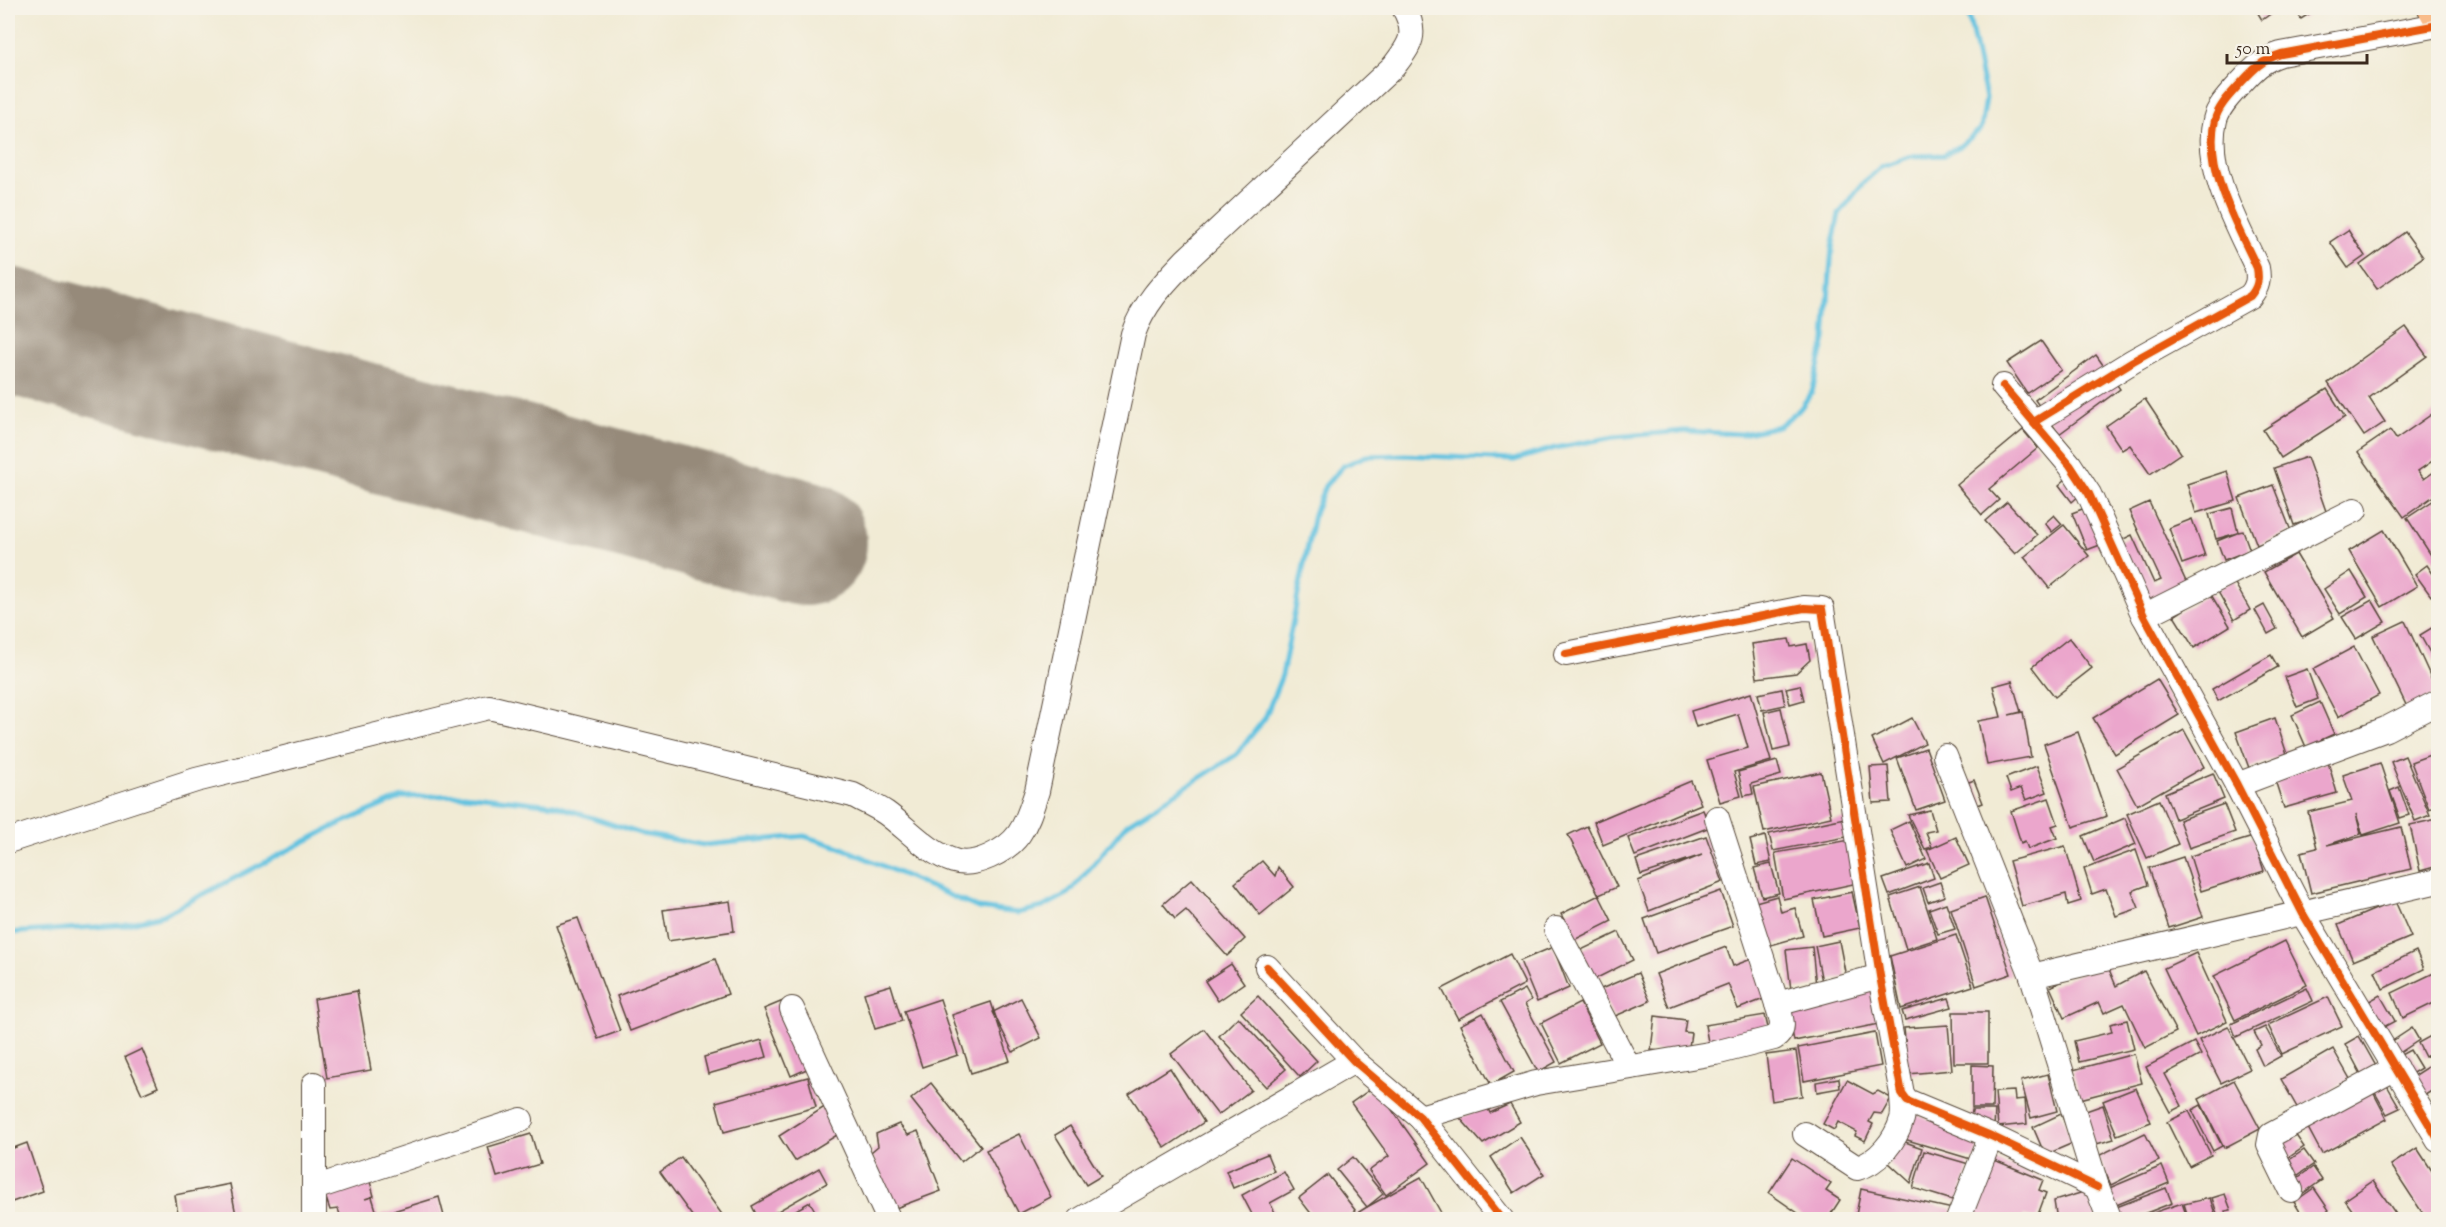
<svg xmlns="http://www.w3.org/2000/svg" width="2446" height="1227" viewBox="0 0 2446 1227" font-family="'Sorts Mill Goudy',serif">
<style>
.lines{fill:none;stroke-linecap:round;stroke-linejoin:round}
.stream{stroke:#62c2e0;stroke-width:5}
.runway{stroke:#968a7a;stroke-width:126}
.building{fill:#eba6cc}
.minor-casing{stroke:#564739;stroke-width:26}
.major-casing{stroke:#564739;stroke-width:32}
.minor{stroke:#fff;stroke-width:24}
.major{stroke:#f9bc8a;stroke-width:30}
.cycleway-casing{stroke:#f7f3e8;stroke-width:11}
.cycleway{stroke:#e8590c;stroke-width:8}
</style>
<rect width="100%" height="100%" fill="#f7f3e8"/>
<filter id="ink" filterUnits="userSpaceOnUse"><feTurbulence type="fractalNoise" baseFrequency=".0167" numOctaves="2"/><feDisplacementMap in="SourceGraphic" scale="12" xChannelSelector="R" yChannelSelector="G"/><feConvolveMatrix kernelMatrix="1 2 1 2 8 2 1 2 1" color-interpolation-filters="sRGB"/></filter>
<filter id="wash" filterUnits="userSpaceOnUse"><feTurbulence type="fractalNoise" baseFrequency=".008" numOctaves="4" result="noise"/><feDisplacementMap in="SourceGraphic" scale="24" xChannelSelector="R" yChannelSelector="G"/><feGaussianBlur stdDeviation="1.35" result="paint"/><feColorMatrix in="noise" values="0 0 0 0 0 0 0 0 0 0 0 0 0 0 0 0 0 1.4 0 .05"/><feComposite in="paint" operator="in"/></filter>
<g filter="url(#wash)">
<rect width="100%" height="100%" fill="#f1ebd5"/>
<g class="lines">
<polyline class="stream" points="8,933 123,925 163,915 337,825 402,797 464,795 554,805 642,834 704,845 804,836 840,847 978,908 1018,913 1043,907 1069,893 1127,824 1236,755 1265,718 1282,675 1314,514 1325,486 1343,466 1366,456 1405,455 1514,460 1555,448 1614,437 1684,431 1742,434 1779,426 1800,409 1812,392 1825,339 1832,248 1839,214 1863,183 1882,166 1912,156 1944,155 1960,146 1981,129 1986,98 1967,8"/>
<polyline class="runway" points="8,330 804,543"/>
</g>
<g id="blocks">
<g class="building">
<polygon points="2255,8 2271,8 2273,12 2262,20"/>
<polygon points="2295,8 2316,8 2317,9 2301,19"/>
<polygon points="2348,230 2365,256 2348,268 2330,242"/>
<polygon points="2405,232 2423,257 2377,289 2360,265"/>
<polygon points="2406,327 2427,356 2369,398 2385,422 2364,436 2328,383"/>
<polygon points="2041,341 2061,370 2027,393 2007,363"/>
<polygon points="2096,355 2120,389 2059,434 2035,400"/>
<polygon points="2327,389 2345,417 2281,458 2263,430"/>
<polygon points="2145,399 2181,453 2150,474 2130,445 2122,450 2106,426"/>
<polygon points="2438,410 2438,457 2418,471 2424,479 2438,469 2438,501 2435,495 2404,517 2358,452 2390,430 2396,439"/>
<polygon points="2023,430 2038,448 1989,489 1999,500 1982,515 1957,485"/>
<polygon points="2307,457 2327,514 2294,525 2274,468"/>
<polygon points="2227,471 2236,501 2196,513 2187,484"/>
<polygon points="2067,478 2080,495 2072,502 2059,485"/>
<polygon points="2273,485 2291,531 2257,545 2239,498"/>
<polygon points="2434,500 2438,507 2438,566 2407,518"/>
<polygon points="2007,502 2037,535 2015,554 1985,521"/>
<polygon points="2149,502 2188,586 2144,606 2115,543 2132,535 2154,583 2161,580 2129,511"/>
<polygon points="2085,508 2100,545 2087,550 2072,513"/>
<polygon points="2232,508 2238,532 2243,531 2250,550 2224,560 2217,541 2237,533 2216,539 2209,514"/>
<polygon points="2054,515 2062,524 2052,532 2045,523"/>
<polygon points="2192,519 2205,556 2182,564 2169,528"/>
<polygon points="2064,525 2089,556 2049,588 2024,557"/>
<polygon points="2384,530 2417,586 2382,607 2349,551"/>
<polygon points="2296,554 2334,618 2302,637 2264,572"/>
<polygon points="2427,565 2438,581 2438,591 2431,596 2415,574"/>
<polygon points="2351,571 2367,597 2340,614 2324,589"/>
<polygon points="2233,580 2250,610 2234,620 2217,590"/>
<polygon points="2210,593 2230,626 2194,648 2174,616"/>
<polygon points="2372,600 2385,622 2356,639 2342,617"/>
<polygon points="2264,605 2277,629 2268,634 2255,610"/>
<polygon points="2405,621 2438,693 2408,709 2373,636"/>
<polygon points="2438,624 2438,667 2420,635"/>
<polygon points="2069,638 2092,668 2055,697 2032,667"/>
<polygon points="1789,639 1791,647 1807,644 1810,660 1796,673 1757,678 1752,644"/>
<polygon points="2354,647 2379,695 2338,717 2313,669"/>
<polygon points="2271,655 2278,667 2218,701 2212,689"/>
<polygon points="2307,669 2318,699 2297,707 2285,677"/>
<polygon points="2157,679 2179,715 2115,754 2093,718"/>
<polygon points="2012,681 2021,712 2009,715 2023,712 2031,757 1987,765 1978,721 2001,717 1993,686"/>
<polygon points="1800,685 1804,700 1790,704 1786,688"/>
<polygon points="1782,689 1785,705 1762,710 1758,694"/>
<polygon points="1751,693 1771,761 1734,772 1741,796 1720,802 1707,760 1748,748 1738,714 1696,727 1691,711"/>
<polygon points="2320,702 2334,734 2306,747 2292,715"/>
<polygon points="1781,708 1790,747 1773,751 1764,712"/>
<polygon points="1912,718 1925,743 1884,764 1872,739"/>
<polygon points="2275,718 2287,754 2249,768 2236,732"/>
<polygon points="2184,730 2204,767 2137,805 2117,768"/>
<polygon points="2078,732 2107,816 2073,827 2044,744"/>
<polygon points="1926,748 1945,800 1916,810 1897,758"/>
<polygon points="2438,752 2438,805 2429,809 2411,762"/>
<polygon points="2405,756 2430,815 2415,821 2391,762"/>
<polygon points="1777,761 1781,775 1751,784 1753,794 1744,796 1738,772"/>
<polygon points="2328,762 2337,793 2284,808 2274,777"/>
<polygon points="2380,763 2400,823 2363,835 2356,814 2361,834 2327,845 2401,827 2411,869 2311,893 2301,852 2317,848 2308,812 2352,801 2343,775"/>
<polygon points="1888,766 1891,802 1873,803 1870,767"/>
<polygon points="2037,766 2047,792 2026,800 2021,788 2011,792 2006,778"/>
<polygon points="1821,772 1831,817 1764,832 1754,787"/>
<polygon points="2213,773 2224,799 2175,819 2165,793"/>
<polygon points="1974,780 1983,803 1973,807 1964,784"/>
<polygon points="1691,781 1701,804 1603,845 1594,822"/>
<polygon points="2399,787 2409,815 2400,818 2390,791"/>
<polygon points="2049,798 2058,824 2052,826 2057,838 2028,849 2025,841 2021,843 2011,811"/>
<polygon points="2159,800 2178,844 2147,858 2127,814"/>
<polygon points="2224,804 2235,832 2189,848 2179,820"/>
<polygon points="1703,810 1710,827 1635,856 1628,838"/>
<polygon points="1930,810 1936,830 1926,832 1932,847 1925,849 1908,815"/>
<polygon points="1850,817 1852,836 1773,851 1769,834"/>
<polygon points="2125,818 2136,844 2094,862 2083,836"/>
<polygon points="2437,819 2438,866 2420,871 2410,825"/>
<polygon points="1909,821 1926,859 1907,868 1890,830"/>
<polygon points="1587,826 1617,887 1599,895 1568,835"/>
<polygon points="1706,836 1723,882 1649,911 1638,881 1702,855 1641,875 1636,860"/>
<polygon points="1765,836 1771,862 1756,865 1750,840"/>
<polygon points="1956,837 1969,865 1940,878 1927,850"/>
<polygon points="2253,837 2264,871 2201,891 2190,856"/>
<polygon points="1850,840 1858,883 1783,899 1775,853"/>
<polygon points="2065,846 2081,901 2068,905 2066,894 2022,906 2009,861"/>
<polygon points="2136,850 2148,885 2132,891 2139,908 2116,916 2106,889 2092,894 2084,869"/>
<polygon points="2183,857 2203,917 2169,928 2149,868"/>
<polygon points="1262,861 1275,876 1278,867 1294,887 1260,915 1235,883"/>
<polygon points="1929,863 1934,878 1889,895 1883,879"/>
<polygon points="1771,864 1779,893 1762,897 1754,868"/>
<polygon points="1192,879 1245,939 1227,956 1186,910 1175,919 1163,904"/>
<polygon points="1940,882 1945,896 1928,902 1923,888"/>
<polygon points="1920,887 1937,939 1906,949 1890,897"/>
<polygon points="1721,891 1733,926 1656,953 1644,919"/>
<polygon points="1852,892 1860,928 1822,936 1814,900"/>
<polygon points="1599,895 1612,921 1574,940 1561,914"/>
<polygon points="1777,896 1781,912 1795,908 1803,936 1764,947 1752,903"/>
<polygon points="1985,897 2011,974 1976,986 1951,909"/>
<polygon points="730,901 734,931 668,941 663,910"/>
<polygon points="2395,901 2411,937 2353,961 2338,925"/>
<polygon points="1946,903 1955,929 1938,934 1929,909"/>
<polygon points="578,918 620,1031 598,1039 556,925"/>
<polygon points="1619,932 1633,960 1593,980 1579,951"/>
<polygon points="1956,935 1973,986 1901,1009 1890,956"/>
<polygon points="1839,941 1846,977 1822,982 1815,946"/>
<polygon points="2285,941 2307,985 2235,1020 2214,976"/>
<polygon points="1553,947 1569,988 1537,1002 1520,961"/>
<polygon points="1726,947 1733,966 1754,958 1769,997 1738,1009 1728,984 1669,1007 1656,974"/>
<polygon points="1812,947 1816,986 1791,990 1786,950"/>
<polygon points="2416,951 2424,969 2383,989 2375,971"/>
<polygon points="2196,953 2227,1021 2196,1036 2164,968"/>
<polygon points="1510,954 1525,984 1458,1019 1442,989"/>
<polygon points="715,959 728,994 630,1031 617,996"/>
<polygon points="2106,962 2116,986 2144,971 2176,1032 2145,1048 2124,1004 2104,1013 2099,1002 2064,1018 2050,987"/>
<polygon points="1231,964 1244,983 1218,1001 1205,981"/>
<polygon points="2438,971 2438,1001 2403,1018 2392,993"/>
<polygon points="1638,973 1650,1001 1613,1017 1601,989"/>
<polygon points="891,985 902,1021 875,1029 864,993"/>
<polygon points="2307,988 2313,1001 2236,1037 2231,1024"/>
<polygon points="1525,989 1531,1000 1525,1004 1556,1062 1538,1072 1500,1002"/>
<polygon points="1873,990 1879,1024 1794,1041 1787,1007"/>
<polygon points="357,991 371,1070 327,1078 314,999"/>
<polygon points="2380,995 2395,1021 2378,1030 2364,1004"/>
<polygon points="1258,996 1317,1061 1300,1077 1241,1012"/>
<polygon points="2328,997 2342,1026 2282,1054 2268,1025"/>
<polygon points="1021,998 1041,1038 1013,1052 993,1012"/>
<polygon points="1949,998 1952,1007 1905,1020 1902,1011"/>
<polygon points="940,999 958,1055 922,1067 904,1011"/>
<polygon points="783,1001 809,1068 791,1076 764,1009"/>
<polygon points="991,1002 1010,1061 971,1073 952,1015"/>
<polygon points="1580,1003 1600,1043 1561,1063 1541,1023"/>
<polygon points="1953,1012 1988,1012 1988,1063 1954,1063"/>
<polygon points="1483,1013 1514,1072 1491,1085 1460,1025"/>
<polygon points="1765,1015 1769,1032 1708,1042 1705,1025"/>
<polygon points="1655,1016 1686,1020 1684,1032 1691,1033 1688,1054 1651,1050"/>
<polygon points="1238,1017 1286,1069 1266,1087 1219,1036"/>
<polygon points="2127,1020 2134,1049 2079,1062 2074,1041 2112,1032 2110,1024"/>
<polygon points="1948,1025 1952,1070 1908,1074 1904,1028"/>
<polygon points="2228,1026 2250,1069 2221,1083 2199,1040"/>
<polygon points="2265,1027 2281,1056 2263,1066 2255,1049 2261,1045 2254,1032"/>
<polygon points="2412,1028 2419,1040 2395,1056 2388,1044"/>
<polygon points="1204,1029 1251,1090 1218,1115 1171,1054"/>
<polygon points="2438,1032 2438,1050 2425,1057 2418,1043"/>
<polygon points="1875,1033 1881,1066 1804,1081 1798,1048"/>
<polygon points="2359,1036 2377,1068 2362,1076 2345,1044"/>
<polygon points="762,1040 767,1057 708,1074 704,1057"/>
<polygon points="2194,1042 2201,1055 2165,1074 2182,1106 2170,1112 2146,1067"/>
<polygon points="142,1049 158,1087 142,1094 125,1057"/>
<polygon points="2333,1049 2350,1079 2298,1109 2281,1079"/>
<polygon points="2410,1050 2421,1068 2408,1076 2397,1057"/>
<polygon points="1796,1051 1802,1096 1772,1101 1766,1055"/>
<polygon points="2134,1054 2142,1083 2080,1099 2073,1070"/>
<polygon points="2438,1060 2438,1087 2422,1097 2410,1078"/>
<polygon points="1972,1065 1993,1066 1992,1108 1972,1108"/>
<polygon points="1170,1068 1204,1122 1165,1148 1129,1094"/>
<polygon points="2048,1074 2057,1111 2031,1118 2021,1081"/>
<polygon points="808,1077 816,1107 724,1132 716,1102"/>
<polygon points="1839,1078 1840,1088 1817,1092 1816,1082"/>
<polygon points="1847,1080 1873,1094 1878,1091 1891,1098 1882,1114 1874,1113 1869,1122 1873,1124 1865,1141 1855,1136 1857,1132 1838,1122 1834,1130 1823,1124"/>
<polygon points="2234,1080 2260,1129 2224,1148 2199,1099"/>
<polygon points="2385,1082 2400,1108 2387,1114 2373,1089"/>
<polygon points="931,1083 981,1146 961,1162 911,1099"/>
<polygon points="1375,1086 1430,1163 1386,1195 1369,1171 1389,1156 1351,1103"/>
<polygon points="2136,1088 2151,1122 2117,1135 2103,1101"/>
<polygon points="2372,1090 2387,1119 2322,1154 2307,1126"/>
<polygon points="2014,1091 2015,1100 2025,1099 2027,1124 1998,1127 1995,1092"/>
<polygon points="1510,1104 1520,1122 1483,1144 1460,1118 1487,1107 1490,1113"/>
<polygon points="2103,1105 2114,1139 2093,1145 2083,1112"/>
<polygon points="2201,1105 2222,1146 2213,1151 2192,1110"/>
<polygon points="826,1106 842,1132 795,1161 779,1136"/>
<polygon points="1972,1110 1995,1110 1994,1128 1971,1119"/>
<polygon points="2189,1111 2211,1155 2189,1166 2167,1122"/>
<polygon points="1912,1114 1981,1136 1974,1160 1904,1139"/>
<polygon points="2061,1114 2073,1143 2045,1155 2033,1127"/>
<polygon points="899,1124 908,1135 918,1131 941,1191 893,1209 871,1152 878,1146 876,1134"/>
<polygon points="1070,1126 1101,1176 1086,1185 1055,1135"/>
<polygon points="2293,1131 2304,1147 2285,1160 2274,1144"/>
<polygon points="2145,1133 2159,1161 2111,1185 2098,1156"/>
<polygon points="531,1134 540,1164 497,1177 488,1147"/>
<polygon points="1019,1134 1051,1197 1019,1214 986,1150"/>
<polygon points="1520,1137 1544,1174 1514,1193 1491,1157"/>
<polygon points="1897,1139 1922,1148 1911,1183 1889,1163"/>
<polygon points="27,1143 43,1191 12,1202 8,1188 8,1150"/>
<polygon points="2417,1148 2438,1180 2438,1220 2427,1220 2391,1165"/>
<polygon points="2304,1150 2314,1164 2295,1177 2285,1163"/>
<polygon points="1924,1151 1969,1164 1959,1202 1913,1188"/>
<polygon points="1267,1154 1274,1171 1233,1188 1226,1171"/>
<polygon points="681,1157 726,1220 695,1220 660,1172"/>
<polygon points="1353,1157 1383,1194 1367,1207 1337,1170"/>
<polygon points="1792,1158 1831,1184 1826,1191 1840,1200 1827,1220 1808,1220 1769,1193"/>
<polygon points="1992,1159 2043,1180 2039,1190 2046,1193 2036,1220 2024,1215 2022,1220 1967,1220"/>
<polygon points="2162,1166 2169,1183 2114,1206 2107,1189"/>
<polygon points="2313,1167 2322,1180 2302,1194 2293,1181"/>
<polygon points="819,1168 827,1183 776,1212 780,1219 810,1202 818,1216 813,1220 759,1220 752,1206"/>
<polygon points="1284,1172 1294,1190 1270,1203 1278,1218 1255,1220 1242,1195"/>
<polygon points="1328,1175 1355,1210 1343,1220 1316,1220 1299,1198"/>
<polygon points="1421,1177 1445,1220 1346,1220 1367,1207"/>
<polygon points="369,1178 374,1196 365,1199 372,1197 379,1220 342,1220 338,1209 330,1210 324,1192"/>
<polygon points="2373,1181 2400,1220 2359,1220 2345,1200"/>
<polygon points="230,1184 237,1220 179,1220 175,1195"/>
<polygon points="2166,1188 2172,1203 2128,1220 2118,1220 2114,1208"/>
<polygon points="2314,1188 2329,1210 2315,1220 2305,1220 2294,1202"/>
<polygon points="1861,1189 1953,1209 1950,1220 1876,1220 1856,1215"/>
<polygon points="2087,1191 2097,1220 2057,1220 2054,1201"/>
<polygon points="2225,1194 2231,1210 2225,1211 2228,1220 2219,1220 2212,1198"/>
<polygon points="439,1197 445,1220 382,1220 380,1215"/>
<polygon points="2210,1198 2217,1220 2189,1220 2184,1204"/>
<polygon points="2182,1203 2188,1220 2135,1220 2135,1219"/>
</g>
</g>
</g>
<g filter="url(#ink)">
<use href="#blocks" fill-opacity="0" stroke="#564739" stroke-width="1.5"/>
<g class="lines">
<g class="minor-casing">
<g id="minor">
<polyline points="2003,386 2070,465 2089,494 2144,616 2237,785 2303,914 2438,1139"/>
<path d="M2034,422L2133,361L2250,296C2258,287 2259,279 2257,268C2238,227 2203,166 2215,120C2218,107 2229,96 2238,86C2252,71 2261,60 2281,54L2438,25"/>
<polyline points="2144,616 2355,510"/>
<polyline points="1566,654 1804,608 1822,609 1880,976 1902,1094 1907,1101 1991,1136 2097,1187"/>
<polyline points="1945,756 2032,976 2097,1187 2110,1220"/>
<polyline points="2237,785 2386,729 2438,702"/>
<path d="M8,841L196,780L489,707L853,795C864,801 876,806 886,813C907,828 928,853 954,861C974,868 1007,851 1019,834C1028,821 1032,806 1037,791L1133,334C1144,303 1164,283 1186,260L1394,66C1411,44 1418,34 1404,8"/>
<polyline points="1556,929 1628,1066"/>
<polyline points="1267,967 1354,1061 1420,1117 1502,1220"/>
<polyline points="2032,976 2438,881"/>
<polyline points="1777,1004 1880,976"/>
<polyline points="792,1009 889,1220"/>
<polyline points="314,1084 314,1220"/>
<path d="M1420,1117L1536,1083L1715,1053L1774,1038C1787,1030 1781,1018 1777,1004L1717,818"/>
<path d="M1805,1134L1857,1168C1878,1163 1896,1140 1902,1119C1904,1112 1902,1102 1902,1094"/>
<polyline points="314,1188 521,1120"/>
<polyline points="2291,1190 2269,1145 2271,1135 2396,1068"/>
<polyline points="1080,1220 1354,1061"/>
<polyline points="1958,1220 1991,1136"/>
</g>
</g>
<g class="major-casing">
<polyline id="major" points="2433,8 2438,17"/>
</g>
<use href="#minor" class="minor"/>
<use href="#major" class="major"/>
<g class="cycleway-casing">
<g id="cycleway">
<polyline points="2003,386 2070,465 2089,494 2144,616 2237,785 2303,914 2438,1139"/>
<path d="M2034,422L2133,361L2250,296C2258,287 2259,279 2257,268C2238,227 2203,166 2215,120C2218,107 2229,96 2238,86C2252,71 2261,60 2281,54L2438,25"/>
<polyline points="1566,654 1804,608 1822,609 1880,976 1902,1094 1907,1101 1991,1136 2097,1187"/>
<polyline points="1267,967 1354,1061 1420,1117 1502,1220"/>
</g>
</g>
<use href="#cycleway" class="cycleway"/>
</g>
</g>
<rect width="2446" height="1227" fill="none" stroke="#f7f3e8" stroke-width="30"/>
<path d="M2227 54v9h140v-9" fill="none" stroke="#3b2a1e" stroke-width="3"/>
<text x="2236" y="54" font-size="18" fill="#3b2a1e" stroke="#f7f3e8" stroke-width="4.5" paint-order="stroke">50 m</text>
</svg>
